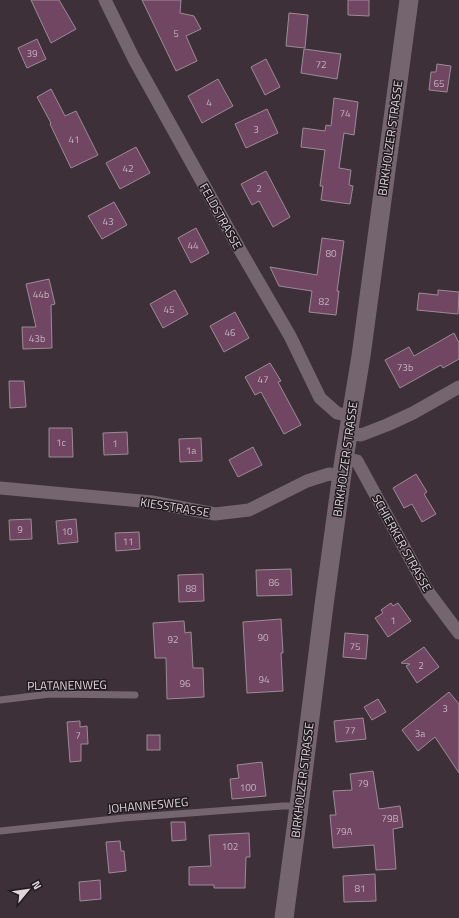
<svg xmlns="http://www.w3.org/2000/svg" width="459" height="918" viewBox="0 0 459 918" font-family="'Titillium Web',sans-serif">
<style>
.building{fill:#704662;stroke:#9c8c96}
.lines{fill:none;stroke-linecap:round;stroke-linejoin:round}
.lane{stroke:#75656f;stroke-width:7}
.street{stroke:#75656f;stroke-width:13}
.secondary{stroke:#75656f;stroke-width:19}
.labels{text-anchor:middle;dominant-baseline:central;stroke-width:3;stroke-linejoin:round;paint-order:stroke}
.number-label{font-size:10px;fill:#c3b2bd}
.street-label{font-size:12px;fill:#dfd6db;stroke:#201a1e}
</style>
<rect width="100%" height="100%" fill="#3d3038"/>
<g class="building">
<polygon points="31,0 59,0 76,29 51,43"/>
<polygon points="142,0 181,0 180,13 194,16 201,29 186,36 197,61 176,71"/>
<polygon points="348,0 369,0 369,16 348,15"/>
<polygon points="289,13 308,15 305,48 286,46"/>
<polygon points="37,39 46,59 27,68 18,48"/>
<polygon points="304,49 341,54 337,79 301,73"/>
<polygon points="266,59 280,87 265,95 251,67"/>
<polygon points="437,64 451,66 447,92 429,90 431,72 436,72"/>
<polygon points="218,79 233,106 202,123 188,96"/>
<polygon points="51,89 65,116 76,111 98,155 71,168 50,124 51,123 37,97"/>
<polygon points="334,98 358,102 354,135 344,133 339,168 351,170 349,185 353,186 350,204 321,200 323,186 320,186 325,150 301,147 303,128 325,131 326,125 331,126"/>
<polygon points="267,109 278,133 246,148 235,124"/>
<polygon points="136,147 150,173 120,189 106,163"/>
<polygon points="266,171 290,217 273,227 259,201 252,205 241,184"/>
<polygon points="114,202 127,225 102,239 88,216"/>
<polygon points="196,228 209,253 191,263 178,238"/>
<polygon points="322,238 344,241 337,291 339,291 336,315 309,312 312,291 279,286 270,267 317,275"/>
<polygon points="49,279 55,304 51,305 52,348 23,349 22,327 36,327 26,284"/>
<polygon points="175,290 188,314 163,328 150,304"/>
<polygon points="438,290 459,292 458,314 417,310 419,293 438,295"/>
<polygon points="235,312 249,338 224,352 210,326"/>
<polygon points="454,333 459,343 459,359 443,368 441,365 400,388 385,360 409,347 414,356"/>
<polygon points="270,363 281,381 278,382 301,425 284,434 261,392 255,395 245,377"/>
<polygon points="9,381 24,381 26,407 10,408"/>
<polygon points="49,428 72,428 73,457 49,457"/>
<polygon points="127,432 128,454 104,455 103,433"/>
<polygon points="201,438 202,461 180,462 179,439"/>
<polygon points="253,447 262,465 238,477 229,460"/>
<polygon points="416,474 427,492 424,494 436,514 422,522 412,504 404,508 393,488"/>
<polygon points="31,519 32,539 10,540 9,520"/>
<polygon points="76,519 78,542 58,544 56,521"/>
<polygon points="139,532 140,549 116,551 115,533"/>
<polygon points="291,569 292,595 257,596 256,570"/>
<polygon points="203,574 204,601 179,602 178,575"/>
<polygon points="391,603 393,606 398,603 411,621 388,637 375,618 383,613 381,610"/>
<polygon points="281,619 283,653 281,653 283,691 247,693 243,622"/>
<polygon points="184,621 185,633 191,632 193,668 203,668 204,697 167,699 166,658 155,658 153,623"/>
<polygon points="345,633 368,635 366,659 343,657"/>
<polygon points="424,647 439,667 417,683 406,666 410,664 401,663"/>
<polygon points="449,692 459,704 459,773 435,737 418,751 402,730"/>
<polygon points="378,699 386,712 372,720 364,707"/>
<polygon points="363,718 366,739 336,742 334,721"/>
<polygon points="80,721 80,727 87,726 88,744 81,744 81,761 70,762 67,722"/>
<rect x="147" y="735" width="13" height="15"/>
<polygon points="262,762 266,796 232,799 230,779 239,778 237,765"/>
<polygon points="373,771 379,809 400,806 403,827 393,829 396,869 376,870 374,845 333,848 330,815 336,815 333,791 352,790 350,774"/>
<polygon points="171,822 185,822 186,840 172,841"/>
<polygon points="249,833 250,857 246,857 245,888 214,888 214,885 189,885 189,867 211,866 209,835"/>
<polygon points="120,841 121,851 124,851 126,871 109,873 106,842"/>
<polygon points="375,874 376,901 344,902 343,876"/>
<polygon points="100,880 101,899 80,901 79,882"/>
</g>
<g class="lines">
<g class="lane">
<polyline points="0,700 50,694 135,695"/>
<polyline points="0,831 124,818 283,806 299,806"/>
</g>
<g class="street">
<polyline points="105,0 134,59 240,250 290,336 320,398 337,413 351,416"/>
<polyline points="349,433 361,435 387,425 413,413 459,387"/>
<polyline points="344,459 357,461 429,593 459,633"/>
<polyline points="0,488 152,502 215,514 249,510 307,481 329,474 342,476"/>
</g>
<polyline class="secondary" points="284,918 299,806 324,605 344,459 361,356 409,0"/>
</g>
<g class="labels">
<g class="number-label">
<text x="176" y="33">5</text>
<text x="32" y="53">39</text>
<text x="321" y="64">72</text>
<text x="439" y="83">65</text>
<text x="209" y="102">4</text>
<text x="345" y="113">74</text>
<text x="256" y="129">3</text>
<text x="74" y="139">41</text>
<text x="128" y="168">42</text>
<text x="259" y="188">2</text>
<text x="108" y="221">43</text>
<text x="193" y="245">44</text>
<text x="331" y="253">80</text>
<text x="41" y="294">44b</text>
<text x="324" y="301">82</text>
<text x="169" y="309">45</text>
<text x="230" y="332">46</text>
<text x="37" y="338">43b</text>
<text x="405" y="367">73b</text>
<text x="263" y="379">47</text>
<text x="61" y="442">1c</text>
<text x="115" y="443">1</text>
<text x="191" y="450">1a</text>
<text x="20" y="529">9</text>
<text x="67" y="531">10</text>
<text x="128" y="541">11</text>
<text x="274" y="582">86</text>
<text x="191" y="588">88</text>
<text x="393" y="620">1</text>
<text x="263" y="637">90</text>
<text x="173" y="639">92</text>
<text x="355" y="646">75</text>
<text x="421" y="665">2</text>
<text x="264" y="679">94</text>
<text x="185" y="683">96</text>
<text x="445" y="708">3</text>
<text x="350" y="730">77</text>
<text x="420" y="733">3a</text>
<text x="78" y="735">7</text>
<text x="363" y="783">79</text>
<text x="248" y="787">100</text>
<text x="390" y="818">79B</text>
<text x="344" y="831">79A</text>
<text x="230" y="846">102</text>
<text x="360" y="888">81</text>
</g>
<g class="street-label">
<text transform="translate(390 138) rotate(-82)">BIRKHOLZER STRASSE</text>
<text transform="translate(221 216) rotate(61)">FELDSTRASSE</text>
<text transform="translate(345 459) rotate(-82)">BIRKHOLZER STRASSE</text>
<text transform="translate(175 507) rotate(9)">KIESSTRASSE</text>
<text transform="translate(402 543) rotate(61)">SCHIERKER STRASSE</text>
<text transform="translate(67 685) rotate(-1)">PLATANENWEG</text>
<text transform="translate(302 780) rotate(-83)">BIRKHOLZER STRASSE</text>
<text transform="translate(148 805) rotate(-5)">JOHANNESWEG</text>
</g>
</g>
<g transform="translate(28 890) rotate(61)" stroke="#201a1e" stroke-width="3" paint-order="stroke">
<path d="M0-3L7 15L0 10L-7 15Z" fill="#dfd6db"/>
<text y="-6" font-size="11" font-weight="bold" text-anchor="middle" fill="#dfd6db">N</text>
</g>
</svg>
